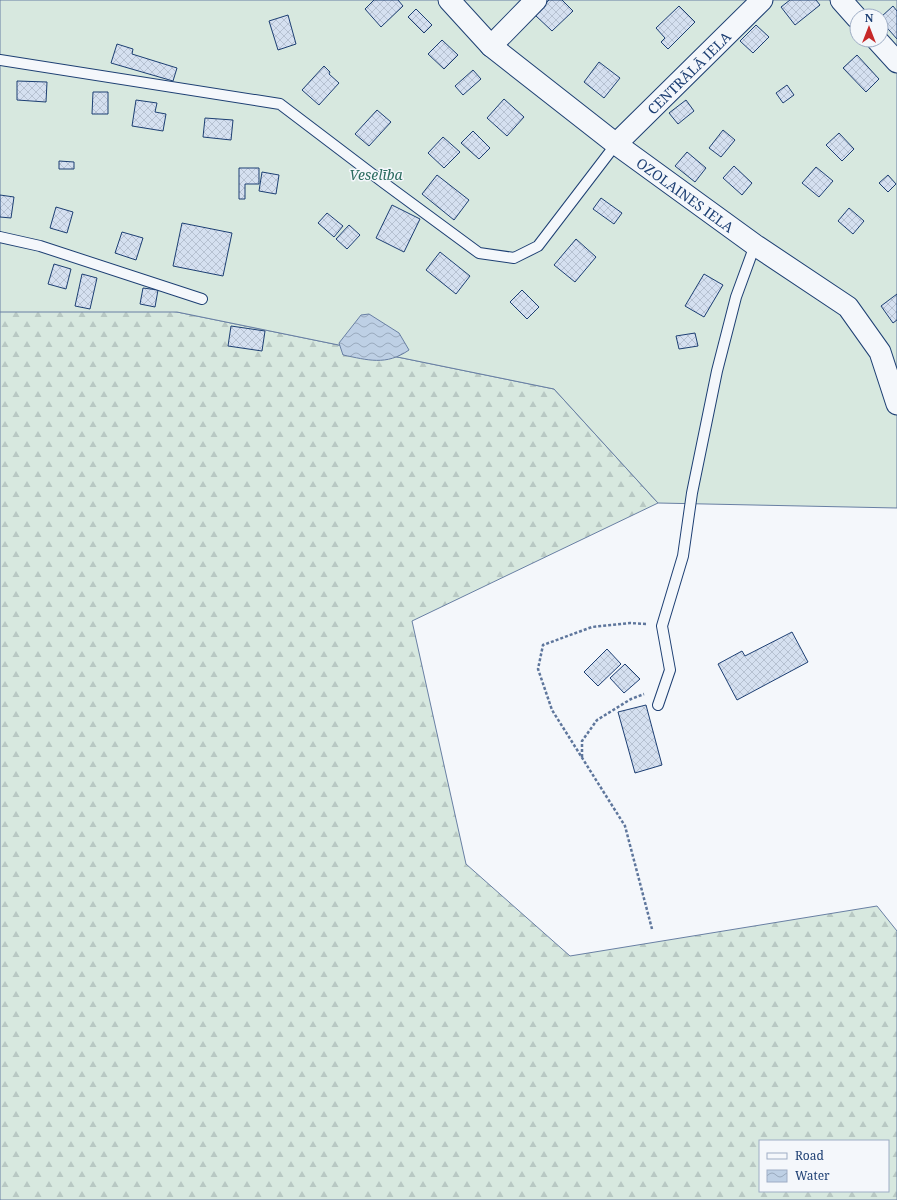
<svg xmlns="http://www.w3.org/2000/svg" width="897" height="1200" viewBox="0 0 897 1200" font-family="'Noto Serif',serif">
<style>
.forest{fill:url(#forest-firs);stroke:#687fa3;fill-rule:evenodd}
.garden{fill:#d7e8df;stroke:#687fa3;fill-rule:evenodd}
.water{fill:url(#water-waves);stroke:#687fa3}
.building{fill:url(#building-cross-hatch);stroke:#1d3f73}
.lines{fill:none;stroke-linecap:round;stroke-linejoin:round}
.lane-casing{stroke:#1d3f73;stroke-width:12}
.street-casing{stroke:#1d3f73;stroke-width:23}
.path{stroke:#5e769c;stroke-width:2.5;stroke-dasharray:3 2;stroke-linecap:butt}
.lane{stroke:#f4f7fb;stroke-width:10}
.street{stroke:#f4f7fb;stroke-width:21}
.labels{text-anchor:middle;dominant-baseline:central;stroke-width:3;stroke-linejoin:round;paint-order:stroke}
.street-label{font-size:14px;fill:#1d3f73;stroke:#f4f7fb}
.park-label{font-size:14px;font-style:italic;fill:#2c6c60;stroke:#f4f7fb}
</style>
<defs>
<pattern id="forest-firs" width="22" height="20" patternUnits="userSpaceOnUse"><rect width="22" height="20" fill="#d7e8df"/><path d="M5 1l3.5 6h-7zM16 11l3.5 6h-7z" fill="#b8c8c3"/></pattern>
<pattern id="water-waves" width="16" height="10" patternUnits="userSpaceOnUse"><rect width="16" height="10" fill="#bed0e5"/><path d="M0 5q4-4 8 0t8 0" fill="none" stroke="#9aaabe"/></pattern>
<pattern id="building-cross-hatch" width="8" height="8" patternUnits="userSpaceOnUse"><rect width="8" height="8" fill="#d5e0f0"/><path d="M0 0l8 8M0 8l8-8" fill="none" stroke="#b6c1d1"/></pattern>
</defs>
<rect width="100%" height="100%" fill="#f4f7fb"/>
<path class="forest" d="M0,290L177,312L554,389L658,503L412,621L466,864L570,956L877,906L897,931V1200H0ZM760,1141H888V1191H760Z"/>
<path class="garden" d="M0,0H897V508L658,503L554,389L177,312H0ZM857,16H881V40H857Z"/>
<path class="water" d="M369,314L399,333L409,350C386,366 368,360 343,355L339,343L361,315Z"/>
<g class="building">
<polygon points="374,0 398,0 403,6 381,27 365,9"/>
<polygon points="549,0 562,0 573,11 552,31 535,15"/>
<polygon points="790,0 816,0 820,5 795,25 781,7"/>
<polygon points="679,6 695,22 668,49 661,42 665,38 656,28"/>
<polygon points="893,6 897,11 897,39 881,21 881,17"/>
<polygon points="416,9 432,25 424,33 408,17"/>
<polygon points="288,15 296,44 278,50 269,21"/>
<polygon points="756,25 769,37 753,53 740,41"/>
<polygon points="442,40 458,55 444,69 428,54"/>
<polygon points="117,44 133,49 132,54 177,68 173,81 111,63"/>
<polygon points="857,55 879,79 866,92 843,68"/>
<polygon points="599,62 620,78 604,98 584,82"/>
<polygon points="324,66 330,72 329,74 339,83 319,105 302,90"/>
<polygon points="473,70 481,79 463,95 455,86"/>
<polygon points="17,81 47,82 46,102 17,100"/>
<polygon points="787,85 794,95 783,103 776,93"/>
<polygon points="93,92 108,92 108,114 92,114"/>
<polygon points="504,99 524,117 507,136 487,118"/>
<polygon points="136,100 157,103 155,112 166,114 163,131 132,126"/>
<polygon points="686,100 694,111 678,124 669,113"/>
<polygon points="377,110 391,122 369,146 355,134"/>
<polygon points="205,118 233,120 231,140 203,137"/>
<polygon points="723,130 735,140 721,157 709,148"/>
<polygon points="473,131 490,148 479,159 461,143"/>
<polygon points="839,133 854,149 842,161 826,145"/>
<polygon points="443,137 460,152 444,168 428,153"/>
<polygon points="687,152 706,168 695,182 675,166"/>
<polygon points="59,161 74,162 74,169 59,169"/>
<polygon points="734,166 752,183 742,195 723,178"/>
<polygon points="816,167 833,181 819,197 802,183"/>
<polygon points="239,168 259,168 259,184 245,184 245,199 239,199"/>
<polygon points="262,172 279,175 276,194 259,191"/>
<polygon points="437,175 469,200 454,220 422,194"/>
<polygon points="888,175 896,184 888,192 879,183"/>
<polygon points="0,195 14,197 11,218 0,217"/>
<polygon points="601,198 622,213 614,224 593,209"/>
<polygon points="392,205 420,219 404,252 376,238"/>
<polygon points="56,207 73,212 67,233 50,228"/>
<polygon points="849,208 864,221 853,234 838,221"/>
<polygon points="327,213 343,226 334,237 318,223"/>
<polygon points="182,223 232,233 223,276 173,266"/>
<polygon points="349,225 360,235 347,249 336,239"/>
<polygon points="122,232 143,238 136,260 115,253"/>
<polygon points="576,239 596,257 575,282 554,265"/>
<polygon points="440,252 470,276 456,294 426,270"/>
<polygon points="54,264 71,269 66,289 48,284"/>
<polygon points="82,274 97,278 90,309 75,306"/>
<polygon points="704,274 723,285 704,317 685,306"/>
<polygon points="143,288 158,290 155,307 140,304"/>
<polygon points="522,290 539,307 527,319 510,302"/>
<polygon points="897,294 897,320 893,323 881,306"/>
<polygon points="231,326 265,331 262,351 228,346"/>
<polygon points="695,333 698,346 679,349 676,336"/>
<polygon points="792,632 808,662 737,700 718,664 742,651 745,656"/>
<polygon points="607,649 621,664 598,686 584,672"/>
<polygon points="625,664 640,679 624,693 610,678"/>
<polygon points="646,705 662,765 635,773 618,712"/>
</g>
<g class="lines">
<g class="lane-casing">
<g id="lane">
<polyline points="0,60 280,104 384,183 479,253 514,258 538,246 616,144"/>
<polyline points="0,237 40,246 202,299"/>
<polyline points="658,705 670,670 662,626 683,556 692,493 717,371 736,297 755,245"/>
</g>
</g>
<g class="street-casing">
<g id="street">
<path id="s1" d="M449,0L491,46L616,144L755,245L848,307L880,352L897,404"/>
<polyline points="841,0 857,18"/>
<polyline points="877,40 897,62"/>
<polyline points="491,46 536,0"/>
<path id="s2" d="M616,144L762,0"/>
</g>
</g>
<g class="path">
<polyline points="646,624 630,623 592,627 543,645 538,669 552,710 625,826 652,929"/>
<polyline points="582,757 582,741 597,720 631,699 644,694"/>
</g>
<use href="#lane" class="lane"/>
<use href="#street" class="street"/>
</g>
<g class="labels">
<g class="street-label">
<text stroke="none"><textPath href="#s2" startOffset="102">CENTRĀLĀ IELA</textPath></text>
<text stroke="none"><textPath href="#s1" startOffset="307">OZOLAINES IELA</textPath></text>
</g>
<g class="park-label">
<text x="376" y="174">Veselība</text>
</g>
</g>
<rect x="759" y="1140" width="130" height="52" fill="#f4f7fb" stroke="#9eadc5"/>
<rect x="767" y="1153" width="20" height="6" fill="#f4f7fb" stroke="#9eadc5"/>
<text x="795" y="1160" font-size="12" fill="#1d3f73">Road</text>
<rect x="767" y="1170" width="20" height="12" fill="url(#water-waves)" stroke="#9eadc5"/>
<text x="795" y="1180" font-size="12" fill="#1d3f73">Water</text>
<g transform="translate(869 28)"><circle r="19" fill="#f4f7fb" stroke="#9eadc5"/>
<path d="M0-3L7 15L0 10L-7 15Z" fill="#c62828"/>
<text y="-6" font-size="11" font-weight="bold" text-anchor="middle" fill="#1d3f73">N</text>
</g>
</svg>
